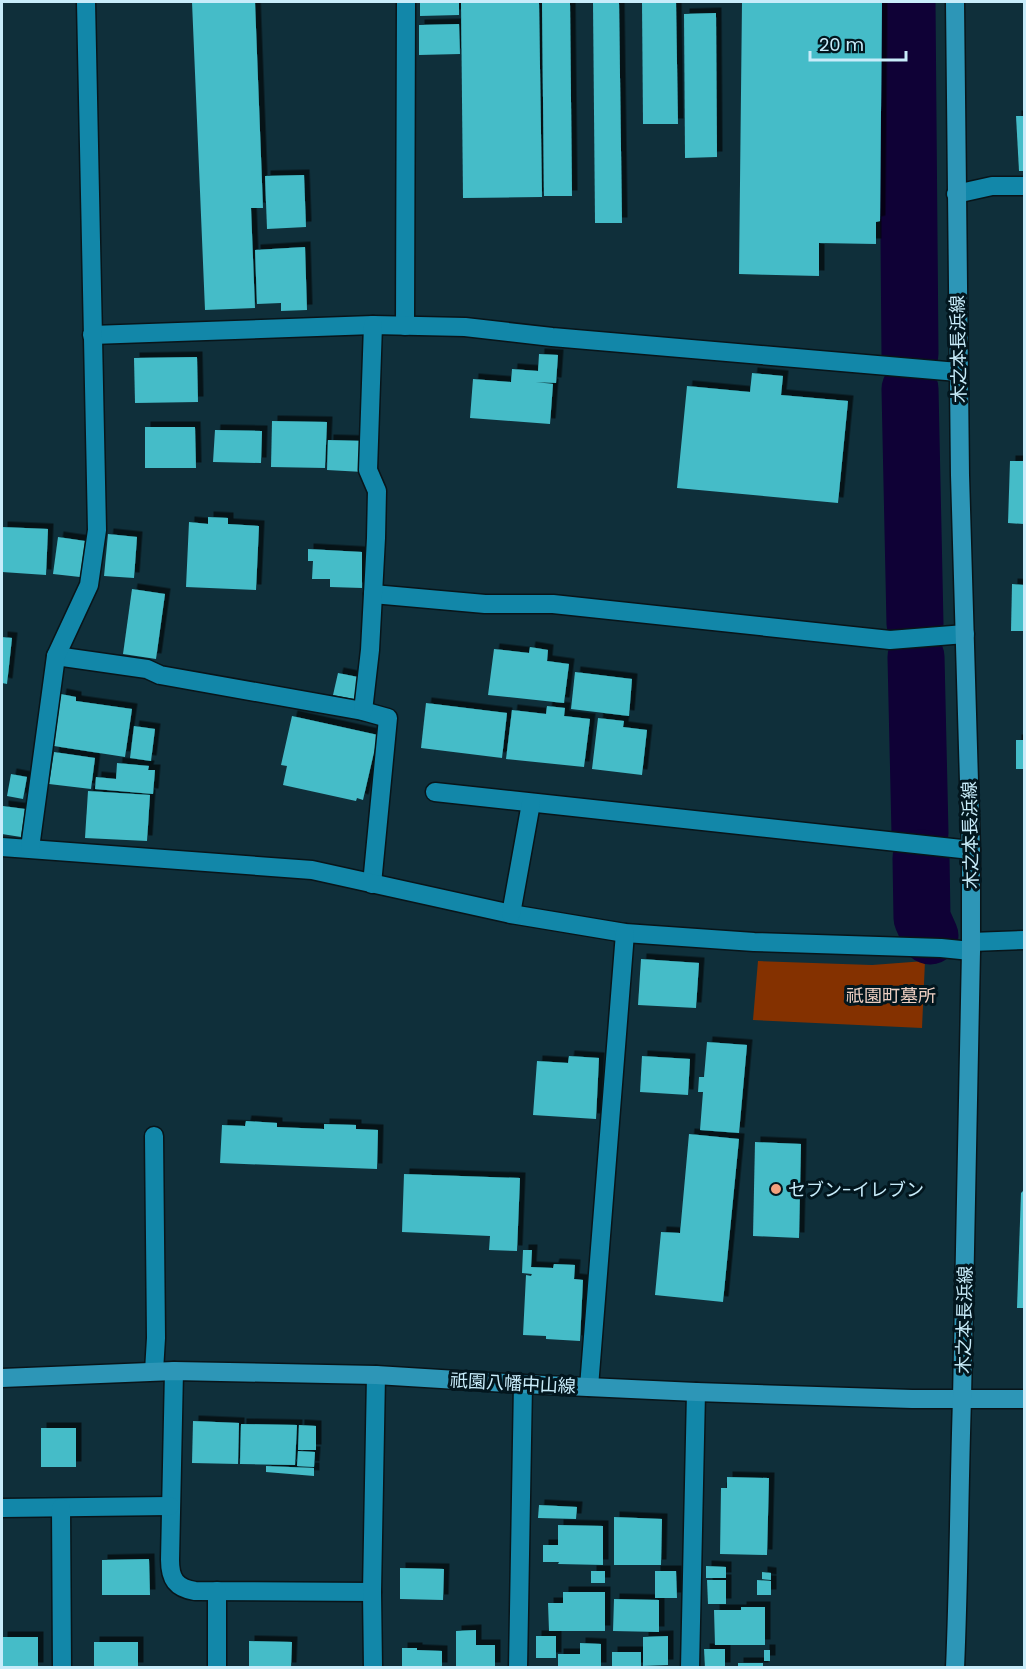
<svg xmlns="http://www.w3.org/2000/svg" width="1026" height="1669" viewBox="0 0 1026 1669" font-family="Poppins,'Noto Sans JP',sans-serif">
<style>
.green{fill:#843100}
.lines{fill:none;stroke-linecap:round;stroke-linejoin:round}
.river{stroke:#0f0136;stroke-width:57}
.building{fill:#44bcc8;filter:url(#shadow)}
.minor-casing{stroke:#08151a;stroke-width:21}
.major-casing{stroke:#08151a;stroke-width:21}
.minor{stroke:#1287a9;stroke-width:18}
.major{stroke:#2d96b7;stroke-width:18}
.poi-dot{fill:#f2a17e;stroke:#02161e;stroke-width:2}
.labels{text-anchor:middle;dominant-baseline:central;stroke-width:6;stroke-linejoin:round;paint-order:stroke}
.street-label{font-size:18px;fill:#c8ecfa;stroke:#02161e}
.park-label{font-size:18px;fill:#edcfc2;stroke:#02161e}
.poi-label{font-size:18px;fill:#c8ecfa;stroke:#02161e;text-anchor:start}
</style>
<defs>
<filter id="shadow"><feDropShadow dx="5.5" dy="-5.5" stdDeviation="0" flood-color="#0009"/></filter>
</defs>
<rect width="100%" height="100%" fill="#0f2f3a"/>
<polygon class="green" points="758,961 872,965 925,961 922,1028 753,1020"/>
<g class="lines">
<g class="river">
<polyline points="907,2 910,354"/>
<polyline points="910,389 915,624"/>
<polyline points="916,657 920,833"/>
<polyline points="921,858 922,918 930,936"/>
</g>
</g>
<g class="building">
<polygon points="192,2 255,2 263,208 251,208 255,308 205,310"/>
<polygon points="420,2 459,2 459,15 420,16"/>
<polygon points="461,2 539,2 542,197 463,198"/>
<polygon points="542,2 570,2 572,196 544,196"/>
<polygon points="593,2 619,2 622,223 595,223"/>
<polygon points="642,2 676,2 678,124 643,124"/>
<polygon points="742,2 882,2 880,221 876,222 876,244 819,243 819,276 739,274"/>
<polygon points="716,13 717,157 685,158 684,14"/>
<polygon points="459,24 460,54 419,55 419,25"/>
<polygon points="1016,116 1024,116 1024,171 1019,171"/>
<polygon points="304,175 306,227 267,229 265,176"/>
<polygon points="305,247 307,310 281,311 281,303 257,304 255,250"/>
<polygon points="539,354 558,355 556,383 536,382 553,384 550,424 470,418 473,379 511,382 512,369 538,371"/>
<polygon points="197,357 198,402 135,403 134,358"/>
<polygon points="752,373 783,376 781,395 848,401 838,503 677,488 687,386 750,392"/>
<polygon points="272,421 327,422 325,468 271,467"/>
<polygon points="145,427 195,427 196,468 145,468"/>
<polygon points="215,430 262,431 261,463 213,462"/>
<polygon points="328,440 364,441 363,472 327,470"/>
<polygon points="1010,461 1024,461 1024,524 1008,523"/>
<polygon points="208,517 228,518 228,524 259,526 256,590 186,587 189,522 208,524"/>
<polygon points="2,527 48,529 46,575 2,572"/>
<polygon points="108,534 137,537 134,578 104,576"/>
<polygon points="58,537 85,541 80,577 53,574"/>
<polygon points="308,549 362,552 362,588 330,587 330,579 312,579 313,561 308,561"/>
<polygon points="1012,584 1024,585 1024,631 1011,631"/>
<polygon points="132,589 165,594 156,659 123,654"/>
<polygon points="2,637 12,638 7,684 2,683"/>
<polygon points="530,647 548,650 547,661 569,664 564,703 488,695 494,649 529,653"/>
<polygon points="575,672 632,679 629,716 571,709"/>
<polygon points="338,673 358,677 354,699 333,695"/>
<polygon points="61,694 76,697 76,701 132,709 125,757 54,746"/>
<polygon points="426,703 507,713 502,758 421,748"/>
<polygon points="547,706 565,708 564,716 590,719 584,767 506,759 512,710 546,714"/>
<polygon points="292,716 378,735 363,800 357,798 356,801 283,785 287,766 281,765"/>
<polygon points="598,718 624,721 623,727 647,730 642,775 592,769"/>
<polygon points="134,726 155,729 151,761 130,758"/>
<rect x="1016" y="740" width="8" height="29"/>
<polygon points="54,752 95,758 91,789 49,784"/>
<polygon points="117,763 149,766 148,770 155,770 153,794 95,789 96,777 116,779"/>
<polygon points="11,774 27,777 23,799 7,796"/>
<polygon points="88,791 150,795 147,841 85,838"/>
<polygon points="3,806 25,809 21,837 2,834"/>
<polygon points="641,959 699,963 696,1008 638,1005"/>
<polygon points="707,1042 747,1045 739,1133 700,1130 703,1092 698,1092 699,1077 704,1077"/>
<polygon points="569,1056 599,1058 596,1119 533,1115 537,1061 568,1063"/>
<polygon points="642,1056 690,1059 688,1095 640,1092"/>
<polygon points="246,1121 277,1123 277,1127 324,1129 324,1124 356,1125 356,1129 378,1130 377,1169 220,1163 222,1125 245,1126"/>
<polygon points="689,1134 739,1139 723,1302 655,1295 661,1232 680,1233"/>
<polygon points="755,1142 801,1144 799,1238 753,1236"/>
<polygon points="404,1174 520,1178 517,1251 489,1250 490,1236 402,1232"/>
<polygon points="1024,1190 1024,1308 1017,1308 1021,1193"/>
<polygon points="523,1250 532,1250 531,1267 553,1268 554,1264 575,1265 574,1279 583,1280 580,1341 546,1339 546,1336 523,1335 526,1275 531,1276 532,1274 522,1273"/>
<polygon points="193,1421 239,1423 238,1464 192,1463"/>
<polygon points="241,1424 297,1425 295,1465 240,1464"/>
<polygon points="299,1425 316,1426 316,1450 298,1450"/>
<rect x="41" y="1428" width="35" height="39"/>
<polygon points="298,1451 315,1452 314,1467 297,1466"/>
<polygon points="266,1466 314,1468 314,1476 266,1472"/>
<polygon points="727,1477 769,1478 767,1555 720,1554 721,1488 727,1488"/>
<polygon points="539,1505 577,1507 576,1519 538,1518"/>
<polygon points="614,1517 662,1519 661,1565 614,1565"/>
<polygon points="558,1525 603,1526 603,1565 558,1564 559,1562 543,1562 543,1545 558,1545"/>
<polygon points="149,1559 150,1595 102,1595 102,1560"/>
<polygon points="706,1566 726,1567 726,1578 706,1578"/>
<polygon points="400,1568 444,1569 443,1600 400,1599"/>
<rect x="591" y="1571" width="14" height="12"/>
<polygon points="655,1571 676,1571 677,1598 655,1598"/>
<polygon points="762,1572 771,1573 771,1580 762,1579"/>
<polygon points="707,1580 726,1580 726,1604 708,1604"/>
<polygon points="757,1580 771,1581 771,1595 757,1595"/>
<polygon points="563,1592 605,1592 605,1631 549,1631 548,1603 563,1603"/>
<polygon points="614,1599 659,1600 659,1632 613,1631"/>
<polygon points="741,1607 765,1607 765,1645 715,1645 714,1610 741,1610"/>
<polygon points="476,1630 476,1645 495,1645 495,1668 456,1668 456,1631"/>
<rect x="536" y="1636" width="20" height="22"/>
<polygon points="668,1636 668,1665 643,1666 643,1637"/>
<rect x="2" y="1637" width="36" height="31"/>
<polygon points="249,1641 292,1642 291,1668 249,1668"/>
<rect x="94" y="1642" width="44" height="26"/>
<polygon points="580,1643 601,1644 601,1668 558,1668 558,1654 580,1654"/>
<polygon points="402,1648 417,1648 417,1650 442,1651 442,1668 402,1668"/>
<polygon points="704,1649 725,1649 725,1668 705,1668"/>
<rect x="764" y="1650" width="6" height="11"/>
<rect x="612" y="1652" width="29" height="16"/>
<rect x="738" y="1663" width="25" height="5"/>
</g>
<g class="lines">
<g class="minor-casing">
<g id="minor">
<polyline points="956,194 992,186 1024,186"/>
<polyline points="405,326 406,2"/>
<polyline points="92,335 373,325 465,327 552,337 958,372"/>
<polyline points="373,594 485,604 553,604 890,640 965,634"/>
<polyline points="56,656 147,669 160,675 363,711 388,718 372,884"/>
<polyline points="363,711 370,650 376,538 377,491 368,470 373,325"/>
<polyline points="435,792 971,850"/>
<polyline points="2,847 312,870 511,914 625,933 754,942 941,948 971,951"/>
<polyline points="30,848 56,656 89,585 97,530 86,2"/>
<polyline points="511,914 531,803"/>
<polyline points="971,942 1024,940"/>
<polyline points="154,1371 156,1338 154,1136"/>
<path d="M174,1371L170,1560C170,1579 176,1588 195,1591L372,1592"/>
<polyline points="589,1387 625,933"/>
<polyline points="2,1508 170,1506"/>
<polyline points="61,1508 62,1668"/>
<polyline points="217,1668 217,1591"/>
<polyline points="373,1668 372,1592 376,1375"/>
<polyline points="518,1668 523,1384"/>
<polyline points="690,1668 696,1392"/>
</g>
</g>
<g class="major-casing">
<g id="major">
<polyline points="2,1378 174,1371 376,1375 523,1384 696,1392 912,1399 1024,1399"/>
<path d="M955,1668C959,1578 959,1488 962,1399L971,951V850L960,475L955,2"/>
</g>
</g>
<use href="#minor" class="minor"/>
<use href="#major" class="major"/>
</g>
<circle class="poi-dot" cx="776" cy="1189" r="6"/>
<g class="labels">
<g class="street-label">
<text transform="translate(958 349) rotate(-91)">木之本長浜線</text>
<text transform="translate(970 835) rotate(-91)">木之本長浜線</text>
<text transform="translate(964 1320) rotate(-89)">木之本長浜線</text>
<text transform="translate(513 1383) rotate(3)">祇園八幡中山線</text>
</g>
<g class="park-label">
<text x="891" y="995">祇園町墓所</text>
</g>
<g class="poi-label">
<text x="788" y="1189">セブン-イレブン</text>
</g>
</g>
<rect width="1026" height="1669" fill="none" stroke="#c8ecfa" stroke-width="6"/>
<path d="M810 51v9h96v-9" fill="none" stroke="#c8ecfa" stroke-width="3"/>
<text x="819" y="51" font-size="18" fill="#c8ecfa" stroke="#02161e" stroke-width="4.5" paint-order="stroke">20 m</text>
</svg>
